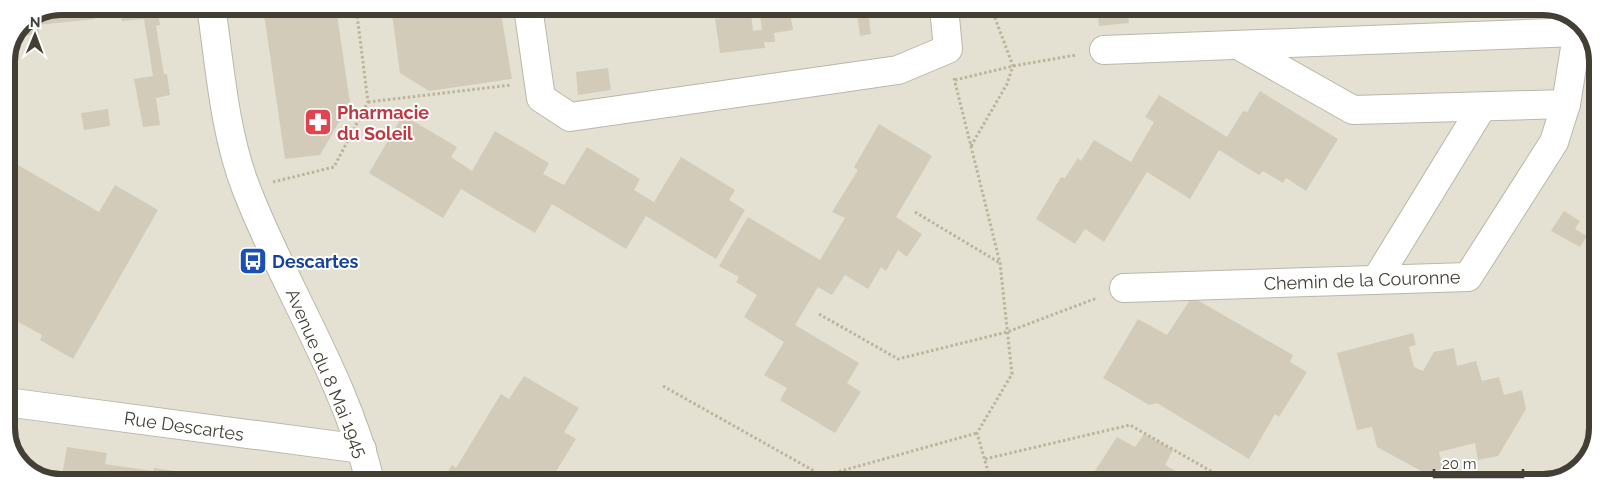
<svg xmlns="http://www.w3.org/2000/svg" width="1604" height="489" viewBox="0 0 1604 489" font-family="Raleway,sans-serif">
<style>
.residential{fill:#e4e1d3}
.building{fill:#d2cbba}
.lines{fill:none;stroke-linecap:round;stroke-linejoin:round}
.minor-casing{stroke:#bbb7a8;stroke-width:30}
.path{stroke:#bcb49a;stroke-width:3;stroke-dasharray:2.5 2.5;stroke-linecap:butt}
.minor{stroke:#fff;stroke-width:28}
.labels{text-anchor:middle;dominant-baseline:central;stroke-width:4;stroke-linejoin:round;paint-order:stroke}
.health-label{font-size:18px;font-weight:bold;fill:#be3a42;stroke:#fff;text-anchor:start}
.transit-label{font-size:18px;font-weight:bold;fill:#164399;stroke:#fff;text-anchor:start}
.street-label{font-size:18px;fill:#433f35;stroke:#fff}
.rim{fill:none;stroke:#433f35;stroke-width:6}
</style>
<rect width="100%" height="100%" fill="#f1efe4"/>
<polygon class="residential" points="61,6 1558,8 1586,27 1598,57 1596,443 1577,471 1543,483 46,481 20,464 6,432 6,61 22,22"/>
<g class="building">
<polygon points="61,6 94,6 95,19 38,25 39,34 17,36 17,46 12,47 22,22"/>
<polygon points="119,6 157,6 160,25 156,26 164,74 167,74 170,95 156,98 160,125 143,127 134,79 153,76 144,19 122,21"/>
<polygon points="263,7 336,7 350,103 320,155 285,159"/>
<polygon points="391,7 500,7 512,79 429,91 400,73"/>
<polygon points="759,7 789,7 793,30 774,33 775,42 764,42 765,48 720,53 715,19 751,14 753,31 762,30"/>
<polygon points="1097,8 1127,8 1129,23 1099,26"/>
<polygon points="868,12 871,34 860,36 857,13"/>
<polygon points="608,68 611,90 578,95 576,72"/>
<polygon points="1260,91 1338,139 1306,191 1286,178 1283,183 1263,171 1259,175 1219,150 1190,199 1147,172 1104,242 1085,229 1075,244 1036,219 1061,177 1065,178 1078,158 1081,161 1094,140 1131,162 1154,122 1145,117 1159,95 1227,137 1243,111 1247,112"/>
<polygon points="108,109 110,126 84,130 81,113"/>
<polygon points="403,115 457,147 451,157 472,171 495,131 549,163 543,174 564,185 587,147 640,179 634,190 654,202 681,157 735,190 729,200 745,210 716,259 646,216 626,249 552,204 535,233 461,189 443,218 369,173"/>
<polygon points="879,124 932,156 896,217 922,234 907,257 898,250 886,271 881,267 868,289 845,275 832,295 818,287 795,325 859,363 847,383 861,392 835,433 780,400 787,388 764,375 784,342 744,317 757,295 736,282 739,277 719,266 748,217 820,260 845,218 832,212 858,170 854,167"/>
<polygon points="6,158 99,212 115,185 158,210 73,359 40,340 42,335 6,315"/>
<polygon points="1564,211 1580,221 1575,229 1587,236 1580,247 1551,231"/>
<polygon points="1192,297 1293,355 1290,362 1307,372 1279,417 1275,414 1249,459 1157,403 1149,405 1103,378 1138,319 1167,335"/>
<polygon points="1413,333 1416,345 1409,347 1414,367 1423,371 1434,352 1454,348 1457,366 1476,361 1482,381 1499,377 1504,395 1522,390 1526,409 1498,456 1478,460 1475,443 1439,452 1443,469 1425,473 1377,447 1372,427 1357,430 1337,353"/>
<polygon points="524,376 579,408 564,432 576,439 550,481 442,481 452,465 456,468 501,394 509,399"/>
<polygon points="1144,434 1173,450 1165,465 1179,473 1173,482 1085,482 1087,479 1089,480 1117,437 1135,447"/>
<polygon points="67,447 107,453 105,464 153,471 154,468 203,475 202,481 61,481"/>
<polygon points="253,474 299,480 299,481 252,481"/>
<polygon points="904,474 918,482 899,482"/>
</g>
<g class="lines">
<g class="minor-casing">
<g id="minor">
<path d="M211,6C220,66 224,131 246,188C284,287 345,378 370,481"/>
<polyline points="528,7 541,98 570,117 898,70 948,49 944,7"/>
<polyline points="1238,45 1353,110 1566,104"/>
<polyline points="1104,50 1577,32"/>
<polyline points="1376,280 1482,107"/>
<polyline points="1124,288 1468,277 1554,142 1566,104 1579,23"/>
<polyline points="6,402 362,449"/>
</g>
</g>
<g class="path">
<polyline points="954,78 1000,263 1012,374 977,433 991,482"/>
<polyline points="955,80 1013,66 1076,55"/>
<polyline points="368,102 511,85"/>
<polyline points="971,146 1007,84 1013,66 995,18 994,7"/>
<polyline points="273,182 334,167 368,102 356,7"/>
<polyline points="915,212 1000,263"/>
<polyline points="819,314 898,359 1007,332 1097,298"/>
<polyline points="663,386 823,476 977,433"/>
<polyline points="985,459 1130,425 1230,482"/>
<polyline points="820,482 823,476"/>
</g>
<use href="#minor" class="minor"/>
</g>
<defs>
<g id="pharmacy-square" transform="scale(1.4375)"><rect x="-9" y="-9" width="18" height="18" rx="4" fill="#e0444e" stroke="#fff"/><path d="M-2-6h4v4h4v4h-4v4h-4v-4h-4v-4h4Z" fill="#fff"/></g>
<g id="bus-square" transform="scale(1.4375)"><rect x="-9" y="-9" width="18" height="18" rx="4" fill="#1a4fb4" stroke="#fff"/><path d="M-5-6H5V4H4V6H2V4H-2V6H-4V4H-5ZM-3.5-4V0h7V-4ZM-3.5 1.2v1.5H-2V1.2ZM2 1.2v1.5H3.5V1.2Z" fill="#fff"/></g>
</defs>
<g fill-rule="evenodd">
<use href="#pharmacy-square" x="318" y="122"/>
<use href="#bus-square" x="253" y="261"/>
</g>
<g class="labels">
<g class="health-label">
<text x="337" y="112">Pharmacie<tspan x="337" dy="21">du Soleil</tspan></text>
</g>
<g class="transit-label">
<text x="272" y="261">Descartes</text>
</g>
<g class="street-label">
<text transform="translate(1362 280) rotate(-2)">Chemin de la Couronne</text>
<text transform="translate(327 373) rotate(67)">Avenue du 8 Mai 1945</text>
<text transform="translate(184 426) rotate(8)">Rue Descartes</text>
</g>
</g>
<path d="M0 0H1604V489H0ZM61 15H1543A46 46 0 0 1 1589 61V428A46 46 0 0 1 1543 474H61A46 46 0 0 1 15 428V61A46 46 0 0 1 61 15Z" fill="#fff" fill-rule="evenodd"/>
<path class="rim" d="M61 15H1543A46 46 0 0 1 1589 61V428A46 46 0 0 1 1543 474H61A46 46 0 0 1 15 428V61A46 46 0 0 1 61 15Z"/>
<g transform="translate(35 35) rotate(1)" stroke="#ffffff" stroke-width="4" paint-order="stroke">
<path d="M0-4L9 19L0 12L-9 19Z" fill="#433f35"/>
<text y="-8" font-size="14" font-weight="bold" text-anchor="middle" fill="#433f35">N</text>
</g>
<path d="M1434 469v8h89v-8" fill="none" stroke="#433f35" stroke-width="2.5"/>
<text x="1442" y="469" font-size="15" fill="#433f35" stroke="#ffffff" stroke-width="4" paint-order="stroke">20 m</text>
</svg>
